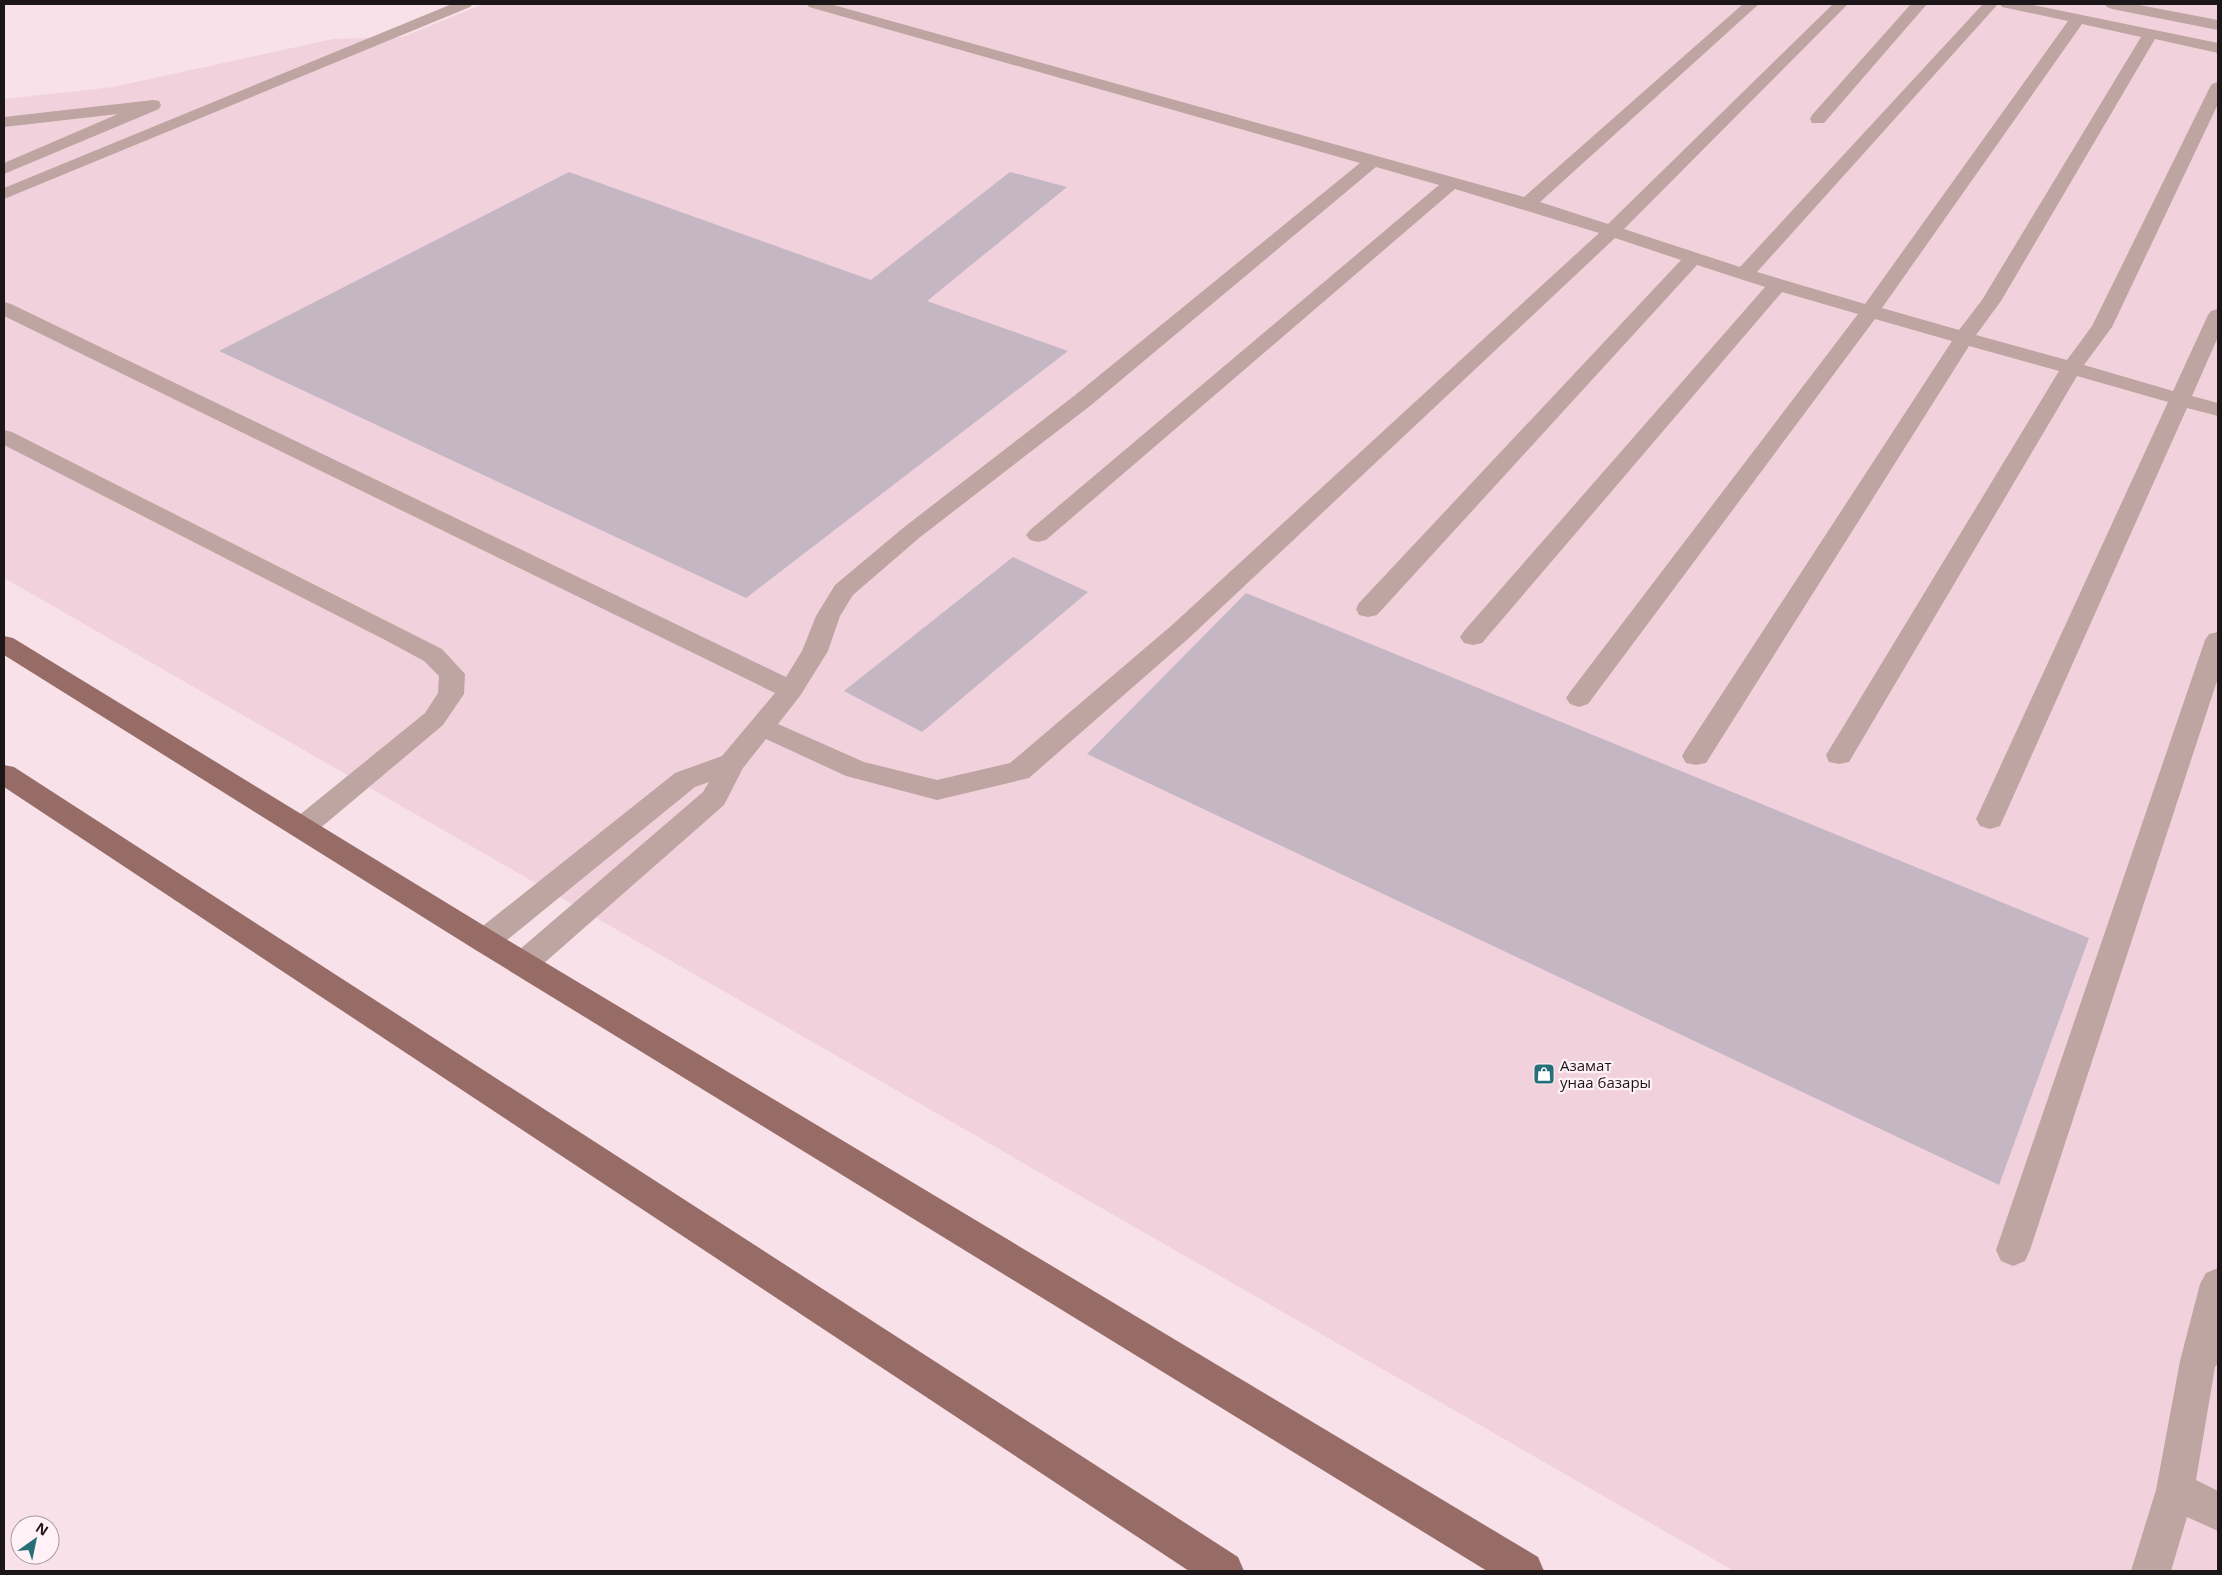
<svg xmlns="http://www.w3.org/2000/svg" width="2222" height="1575" viewBox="0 0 2222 1575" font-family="'Open Sans',sans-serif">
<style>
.built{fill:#f1d2dc}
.building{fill:#c5b6c4}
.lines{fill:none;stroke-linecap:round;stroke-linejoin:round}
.minor{fill:#bea5a1;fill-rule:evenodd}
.major{fill:#976c67;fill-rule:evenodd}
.labels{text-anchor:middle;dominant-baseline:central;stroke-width:4.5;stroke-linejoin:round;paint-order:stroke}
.poi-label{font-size:15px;fill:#1d1618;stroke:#fff1f6;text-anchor:start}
</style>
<rect width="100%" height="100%" fill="#f8e1e9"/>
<polygon class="built" points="483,4 2218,4 2218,1571 1734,1571 4,578 4,99 113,87 333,39 403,37"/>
<g class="building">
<polygon points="569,172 871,280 1010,172 1067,187 927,301 1068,351 746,598 219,351"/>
<polygon points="1013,557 1088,592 922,732 844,691"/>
<polygon points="1246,593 2089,938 1999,1185 1087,754"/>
</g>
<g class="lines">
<g class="minor">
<polygon points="452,4 473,4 470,7 4,199 4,188"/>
<path d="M807,4H830L1524,197L1743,4H1759L1540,202L1608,224L1833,4H1848L1624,229L1740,267L1983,4H1998L1757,272L1865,304L2068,21L2002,7L2000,4H2028L2218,43V53L2155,39L2001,301L1976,335L2067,360L2092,326L2210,87L2212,84L2218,82V104L2112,327L2084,365L2173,391L2208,315L2211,311L2218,309V337L2192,396L2218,403V416L2187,408L2000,826L1990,829L1980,826L1976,819L2168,402L2077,376L1849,762L1839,764L1829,762L1826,755L2059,371L1969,346L1706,763L1696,765L1686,763L1682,756L1686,749L1952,341L1875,319L1588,704L1579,707L1570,704L1566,698L1570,692L1858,314L1782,292L1482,643L1473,645L1464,643L1460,637L1464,631L1765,287L1697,265L1377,615L1368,617L1359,615L1356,609L1359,603L1681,260L1615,238L1189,638L1029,778L937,800L846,776L766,739L743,768L724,805L534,972L523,976L512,972L508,964L512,956L703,792L709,782L695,787L496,949L485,953L474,949L470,941L474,933L675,773L722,756L775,693L4,316V302L11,304L786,677L802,651L816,616L835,585L903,528L1074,396L1360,163L809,7ZM2082,24L2141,37L1982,300L1959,330L1882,308ZM1376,167L1439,185L1030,530L1026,535L1030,540L1038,542L1046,540L1455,189L1599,233L1171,626L1010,763L937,780L864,762L778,724L800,696L828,651L840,616L853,595L919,538L1090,406Z"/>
<polygon points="1911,4 1927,4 1824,123 1812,123 1810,119 1812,115"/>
<polygon points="2104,4 2134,4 2218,20 2218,30 2112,9 2107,7"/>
<polygon points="153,100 159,101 161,105 159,109 4,174 4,163 118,114 4,127 4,117"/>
<polygon points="4,430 12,432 442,649 465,674 464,694 443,725 312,835 302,838 292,835 288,828 292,821 425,713 438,693 439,676 424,661 387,641 4,445"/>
<polygon points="2218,632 2218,678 2030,1250 2025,1261 2013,1266 2001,1261 1996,1250 2205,640 2209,634"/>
<polygon points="2218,1268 2218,1363 2215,1367 2196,1480 2218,1491 2218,1531 2187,1517 2171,1571 2131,1571 2156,1490 2180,1361 2200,1284 2206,1273"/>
</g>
<g class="major">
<polygon points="4,636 13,638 496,933 1538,1557 1544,1571 1487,1571 474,949 4,655"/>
<polygon points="4,765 14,767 1238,1557 1244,1571 1189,1571 4,787"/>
</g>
</g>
<defs>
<g id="shop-square" transform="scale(1.125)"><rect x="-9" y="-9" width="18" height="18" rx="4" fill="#266f79" stroke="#fff1f6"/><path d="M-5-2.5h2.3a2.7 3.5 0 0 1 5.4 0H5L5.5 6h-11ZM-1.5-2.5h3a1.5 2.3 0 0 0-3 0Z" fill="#fff"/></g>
</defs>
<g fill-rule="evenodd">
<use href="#shop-square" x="1544" y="1074"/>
</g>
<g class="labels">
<g class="poi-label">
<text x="1560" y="1065">Азамат<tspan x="1560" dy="17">унаа базары</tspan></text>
</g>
</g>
<rect width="2222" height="1575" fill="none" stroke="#1d1618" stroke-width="10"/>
<g transform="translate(35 1540) rotate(33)"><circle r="24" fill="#fff1f6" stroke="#a5999d"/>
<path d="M0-4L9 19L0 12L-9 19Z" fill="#266f79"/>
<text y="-8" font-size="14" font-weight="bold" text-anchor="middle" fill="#1d1618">N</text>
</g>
</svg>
